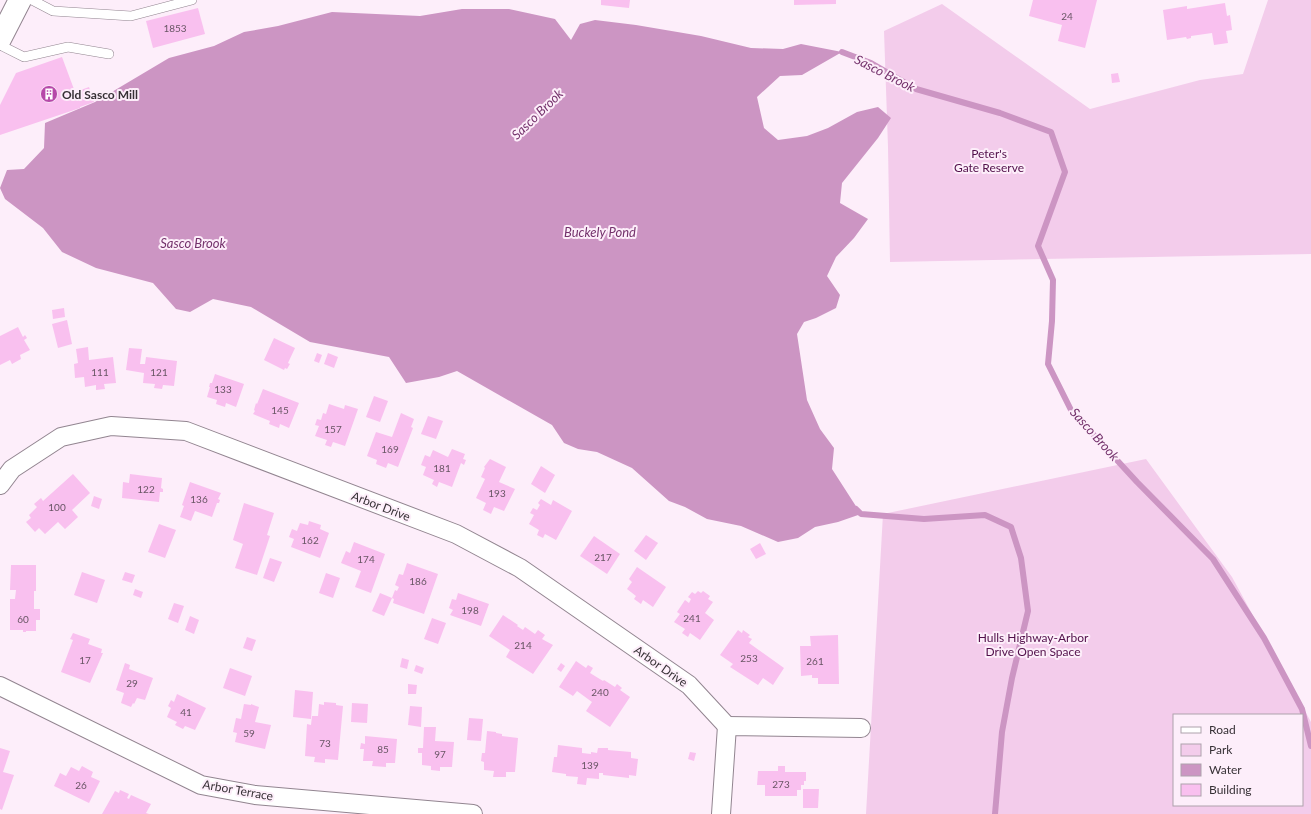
<svg xmlns="http://www.w3.org/2000/svg" width="1311" height="814" viewBox="0 0 1311 814" font-family="Lato,sans-serif">
<style>
.green{fill:#f3cceb;fill-rule:evenodd}
.water{fill:#cc95c3}
.lines{fill:none;stroke-linecap:round;stroke-linejoin:round}
.stream{stroke:#cc95c3;stroke-width:6}
.building{fill:#f9c0ef}
.lane-casing{stroke:#928590;stroke-width:10}
.street-casing{stroke:#928590;stroke-width:20}
.primary-casing{stroke:#928590;stroke-width:24}
.lane{stroke:#fff;stroke-width:9}
.street{stroke:#fff;stroke-width:18}
.primary{stroke:#fff;stroke-width:22}
.labels{text-anchor:middle;dominant-baseline:central;stroke-width:4;stroke-linejoin:round;paint-order:stroke}
.number-label{font-size:10px;fill:#685564}
.poi-label{font-size:12px;font-weight:bold;fill:#373136;stroke:#fdeefa;text-anchor:start}
.park-label{font-size:12px;fill:#52104b;stroke:#fdeefa}
.street-label{font-size:12px;fill:#373136;stroke:#fdeefa}
.water-label{font-size:13px;font-style:italic;fill:#74326c;stroke:#fdeefa}
</style>
<rect width="100%" height="100%" fill="#fdeefa"/>
<g class="green">
<polygon points="1268,0 1311,0 1311,254 890,262 888,147 884,31 942,4 1090,109 1200,80 1243,74"/>
<path d="M1146,459L1232,577L1311,722V814H866L883,514ZM1174,715H1302V805H1174Z"/>
</g>
<polygon class="water" points="462,9 509,9 555,19 571,40 580,24 595,20 636,25 701,36 751,48 783,49 801,44 842,52 802,75 780,76 757,97 764,128 778,140 807,136 828,128 857,112 878,107 891,118 878,138 842,183 840,203 868,219 854,238 836,257 827,276 840,295 836,308 816,318 804,322 797,334 807,400 820,429 834,448 832,469 861,514 838,522 815,527 798,538 778,542 741,526 707,519 685,507 669,501 632,468 597,452 578,449 564,443 552,425 457,371 439,377 406,383 389,357 310,342 251,307 213,299 190,312 176,309 153,283 96,268 62,252 43,228 5,199 0,188 7,170 24,169 44,148 45,123 95,102 169,58 214,46 244,32 278,26 332,12 420,16"/>
<g class="lines">
<g class="stream">
<polyline points="842,52 871,63 916,89 1000,113 1051,132 1065,172 1038,246 1053,280 1052,321 1048,364 1071,410 1137,482 1213,559 1264,638 1302,709 1311,746"/>
<polyline points="856,509 861,514 924,519 985,515 1011,527 1021,558 1028,611 1012,678 1002,732 995,814"/>
</g>
</g>
<g class="building">
<polygon points="601,0 630,0 629,8 601,5"/>
<polygon points="794,0 836,0 836,4 794,5"/>
<polygon points="1033,0 1097,0 1085,48 1058,41 1062,25 1029,16"/>
<polygon points="1225,3 1227,16 1230,15 1232,30 1226,31 1228,43 1214,45 1212,33 1191,36 1191,38 1187,39 1186,37 1167,40 1163,10 1187,6 1187,9"/>
<polygon points="198,8 205,34 153,48 146,21"/>
<polygon points="62,57 75,92 89,87 94,102 80,107 80,108 0,135 0,105 16,73"/>
<polygon points="1118,73 1120,82 1112,83 1111,74"/>
<polygon points="64,308 65,317 53,319 52,310"/>
<polygon points="67,320 72,344 58,348 52,324"/>
<polygon points="18,327 23,337 25,335 27,338 24,340 30,350 20,355 21,359 12,364 10,360 0,365 0,336"/>
<polygon points="274,338 295,348 288,363 290,364 287,369 285,368 284,370 264,360"/>
<polygon points="88,347 89,360 113,357 116,383 104,384 105,389 96,390 96,385 85,387 84,377 75,378 74,364 78,363 76,349"/>
<polygon points="129,348 142,349 140,364 145,364 146,357 177,361 174,386 163,385 162,389 154,388 155,384 143,383 144,373 126,370"/>
<polygon points="317,353 322,355 319,363 314,361"/>
<polygon points="328,353 338,357 334,368 324,364"/>
<polygon points="215,374 244,384 236,407 226,403 225,407 216,404 217,400 207,397 210,387 209,387 210,383 212,383"/>
<polygon points="263,389 299,403 289,428 280,424 279,428 269,424 270,421 253,414 255,411 254,410 256,403 257,404"/>
<polygon points="374,396 388,401 380,422 366,417"/>
<polygon points="329,404 344,409 345,405 358,409 345,446 333,442 331,447 325,445 327,440 315,436 319,426 315,425 317,419 321,420 323,413 326,414"/>
<polygon points="401,413 414,419 411,427 413,428 398,467 388,463 386,468 376,464 377,460 367,456 376,432 392,437"/>
<polygon points="428,416 443,421 436,439 421,434"/>
<polygon points="452,449 465,454 463,459 466,460 464,465 461,463 452,487 439,482 437,487 432,484 434,480 423,475 426,467 421,465 425,455 430,457 433,450 448,457"/>
<polygon points="490,459 506,467 499,482 515,489 504,511 494,507 491,514 483,510 486,503 476,498 485,479 481,477 485,468 484,467"/>
<polygon points="541,466 555,475 545,493 531,484"/>
<polygon points="73,474 90,493 72,510 78,517 65,529 58,522 45,534 39,528 35,532 26,522 31,518 29,515 37,507 34,504 41,498 43,501"/>
<polygon points="130,474 162,478 161,488 163,489 163,492 160,492 159,502 122,498 123,482 129,483"/>
<polygon points="190,482 221,493 218,499 220,500 219,503 217,503 212,517 195,511 191,521 180,517 184,506 182,505"/>
<polygon points="94,496 102,499 99,509 91,506"/>
<polygon points="541,499 551,505 553,500 572,511 556,540 545,534 543,538 537,535 539,530 529,524 534,515 530,513 533,508 537,510 540,505 538,503"/>
<polygon points="244,503 274,513 267,535 270,536 257,575 235,568 243,544 233,540"/>
<polygon points="309,521 321,525 320,529 329,533 320,558 291,547 294,539 289,537 292,529 297,531 300,523 308,525"/>
<polygon points="159,524 176,530 165,558 148,552"/>
<polygon points="646,535 658,543 646,560 634,551"/>
<polygon points="594,536 620,554 607,574 580,556"/>
<polygon points="354,542 385,554 371,593 355,587 361,571 341,563 346,551 350,553"/>
<polygon points="760,543 766,554 756,559 750,549"/>
<polygon points="270,558 282,562 274,582 263,578"/>
<polygon points="407,563 438,574 424,614 393,603 394,599 392,598 395,590 397,591 399,587 395,585 399,574 403,575"/>
<polygon points="11,565 36,565 36,591 34,591 34,609 40,609 40,620 36,620 36,631 26,631 26,632 23,632 23,630 10,630 10,599 15,599 16,590 10,590"/>
<polygon points="637,567 666,587 653,607 643,600 641,604 634,599 636,596 627,589 632,582 629,579"/>
<polygon points="82,572 105,580 97,603 74,595"/>
<polygon points="125,572 135,575 132,583 122,580"/>
<polygon points="326,573 340,578 333,598 319,593"/>
<polygon points="135,589 143,592 141,598 133,595"/>
<polygon points="698,591 701,593 703,591 710,596 708,599 713,602 705,613 714,620 700,640 690,633 688,637 682,633 685,629 674,622 680,614 677,612 685,600 689,603 691,599 688,597 692,592 695,594"/>
<polygon points="380,593 392,598 384,616 372,611"/>
<polygon points="458,593 489,604 481,626 450,615 453,610 449,608 452,599 456,600"/>
<polygon points="174,603 184,606 178,623 168,619"/>
<polygon points="503,615 518,625 517,626 523,630 525,627 535,634 538,630 545,635 542,639 553,645 533,674 506,657 510,650 489,636"/>
<polygon points="190,616 199,620 194,634 185,630"/>
<polygon points="432,618 446,623 438,644 424,639"/>
<polygon points="738,630 742,633 743,630 750,635 748,637 752,639 749,643 784,668 773,685 763,678 758,685 730,667 733,664 720,655"/>
<polygon points="73,633 90,639 88,644 102,649 101,653 103,653 90,683 61,672 73,640 70,639"/>
<polygon points="838,635 839,684 818,684 818,678 812,678 812,675 801,676 800,646 811,646 810,636"/>
<polygon points="247,637 256,640 252,651 243,648"/>
<polygon points="402,658 409,660 407,669 400,667"/>
<polygon points="576,661 586,668 588,665 593,668 590,673 603,681 604,680 615,687 617,684 622,688 620,690 630,697 610,727 586,711 592,702 577,691 573,696 559,687"/>
<polygon points="125,663 130,665 129,669 153,678 145,700 137,698 134,704 133,703 131,707 121,703 124,693 116,690"/>
<polygon points="561,663 565,666 561,672 557,669"/>
<polygon points="416,665 424,668 422,674 414,671"/>
<polygon points="230,668 252,676 245,696 223,688"/>
<polygon points="408,684 417,685 416,694 408,694"/>
<polygon points="295,690 313,692 311,719 293,717"/>
<polygon points="177,694 206,708 195,730 185,726 183,729 175,725 177,722 167,717 171,708 168,706 171,700 174,702"/>
<polygon points="324,702 336,703 336,705 343,706 338,760 325,759 325,763 314,762 315,757 305,756 307,724 311,725 312,716 318,716 319,704 324,705"/>
<polygon points="352,703 368,704 367,723 351,722"/>
<polygon points="244,704 251,705 251,704 259,707 255,722 271,725 265,749 235,742 237,733 233,732 236,718 241,719"/>
<polygon points="410,706 422,707 421,727 408,725"/>
<polygon points="469,718 483,719 481,741 467,740"/>
<polygon points="424,727 436,727 435,741 454,742 452,767 440,767 440,771 431,770 431,766 422,765 422,753 418,753 418,748 423,748"/>
<polygon points="487,731 496,732 496,733 502,734 502,736 518,738 515,772 506,772 506,777 493,777 494,771 484,770 484,762 481,761 482,753 485,753"/>
<polygon points="365,736 397,739 395,763 386,763 386,767 372,766 373,761 363,761 364,749 360,749 361,743 365,744"/>
<polygon points="558,745 582,748 582,753 591,754 591,752 597,753 598,748 608,748 608,750 631,752 631,758 638,759 636,776 629,775 629,778 603,775 603,773 599,773 599,779 587,778 586,785 577,784 578,777 566,776 566,774 552,772 554,757 557,757"/>
<polygon points="0,748 10,751 3,772 14,775 2,810 0,809"/>
<polygon points="690,752 696,753 694,761 688,759"/>
<polygon points="82,766 93,772 91,777 100,781 89,803 54,786 60,773 66,776 71,767 79,771"/>
<polygon points="778,766 785,766 785,772 806,772 806,781 804,781 804,785 801,785 801,790 797,790 797,796 765,796 765,785 757,785 758,771 778,771"/>
<polygon points="803,789 819,789 818,808 803,808"/>
<polygon points="120,790 129,794 127,798 129,799 131,795 151,804 146,813 149,814 102,814 115,791 119,793"/>
</g>
<g class="lines">
<g class="lane-casing">
<g id="lane">
<polyline points="32,0 53,11 131,16 192,0"/>
<polyline points="0,45 24,57 68,47 109,54"/>
</g>
</g>
<g class="street-casing">
<g id="street">
<polyline points="0,485 12,469 61,437 111,426 186,431 456,534 520,568 689,685 727,726"/>
<polyline points="0,686 201,785 255,795 473,814"/>
<polyline points="721,814 727,726 861,728"/>
</g>
</g>
<g class="primary-casing">
<polyline id="primary" points="0,39 20,0"/>
</g>
<use href="#lane" class="lane"/>
<use href="#street" class="street"/>
<use href="#primary" class="primary"/>
</g>
<defs>
<g id="building-disc" transform="scale(0.9)"><circle r="9.5" fill="#b649a9" stroke="#fdeefa"/><path d="M-4-6H4V6H1V3H-1V6H-4ZM-2.5-4.3h1.7v1.8h-1.7ZM.8-4.3h1.7v1.8H.8ZM-2.5-1h1.7V.8h-1.7ZM.8-1h1.7V.8H.8Z" fill="#fff"/></g>
</defs>
<g fill-rule="evenodd">
<use href="#building-disc" x="49" y="94"/>
</g>
<g class="labels">
<g class="number-label">
<text x="1067" y="16">24</text>
<text x="175" y="28">1853</text>
<text x="100" y="372">111</text>
<text x="159" y="372">121</text>
<text x="223" y="389">133</text>
<text x="280" y="410">145</text>
<text x="333" y="429">157</text>
<text x="390" y="449">169</text>
<text x="442" y="468">181</text>
<text x="146" y="489">122</text>
<text x="497" y="493">193</text>
<text x="199" y="499">136</text>
<text x="57" y="507">100</text>
<text x="310" y="540">162</text>
<text x="603" y="557">217</text>
<text x="366" y="559">174</text>
<text x="418" y="581">186</text>
<text x="470" y="610">198</text>
<text x="692" y="618">241</text>
<text x="23" y="619">60</text>
<text x="523" y="645">214</text>
<text x="749" y="658">253</text>
<text x="85" y="660">17</text>
<text x="815" y="661">261</text>
<text x="132" y="683">29</text>
<text x="600" y="692">240</text>
<text x="186" y="712">41</text>
<text x="249" y="733">59</text>
<text x="325" y="743">73</text>
<text x="383" y="749">85</text>
<text x="440" y="754">97</text>
<text x="590" y="765">139</text>
<text x="781" y="784">273</text>
<text x="81" y="785">26</text>
</g>
<g class="poi-label">
<text x="62" y="94">Old Sasco Mill</text>
</g>
<g class="park-label">
<text x="989" y="153">Peter's<tspan x="989" dy="14">Gate Reserve</tspan></text>
<text x="1033" y="637">Hulls Highway-Arbor<tspan x="1033" dy="14">Drive Open Space</tspan></text>
</g>
<g class="street-label">
<text transform="translate(381 506) rotate(21)">Arbor Drive</text>
<text transform="translate(661 666) rotate(35)">Arbor Drive</text>
<text transform="translate(238 790) rotate(10)">Arbor Terrace</text>
</g>
<g class="water-label">
<text transform="translate(885 73) rotate(27)">Sasco Brook</text>
<text transform="translate(537 114) rotate(-44)">Sasco Brook</text>
<text x="600" y="232">Buckely Pond</text>
<text x="193" y="243">Sasco Brook</text>
<text transform="translate(1095 434) rotate(48)">Sasco Brook</text>
</g>
</g>
<rect x="1173" y="714" width="130" height="92" fill="#fdeefa" stroke="#aea2ac"/>
<rect x="1181" y="727" width="20" height="6" fill="#ffffff" stroke="#aea2ac"/>
<text x="1209" y="734" font-size="12" fill="#373136">Road</text>
<rect x="1181" y="744" width="20" height="12" fill="#f3cceb" stroke="#aea2ac"/>
<text x="1209" y="754" font-size="12" fill="#373136">Park</text>
<rect x="1181" y="764" width="20" height="12" fill="#cc95c3" stroke="#aea2ac"/>
<text x="1209" y="774" font-size="12" fill="#373136">Water</text>
<rect x="1181" y="784" width="20" height="12" fill="#f9c0ef" stroke="#aea2ac"/>
<text x="1209" y="794" font-size="12" fill="#373136">Building</text>
</svg>
